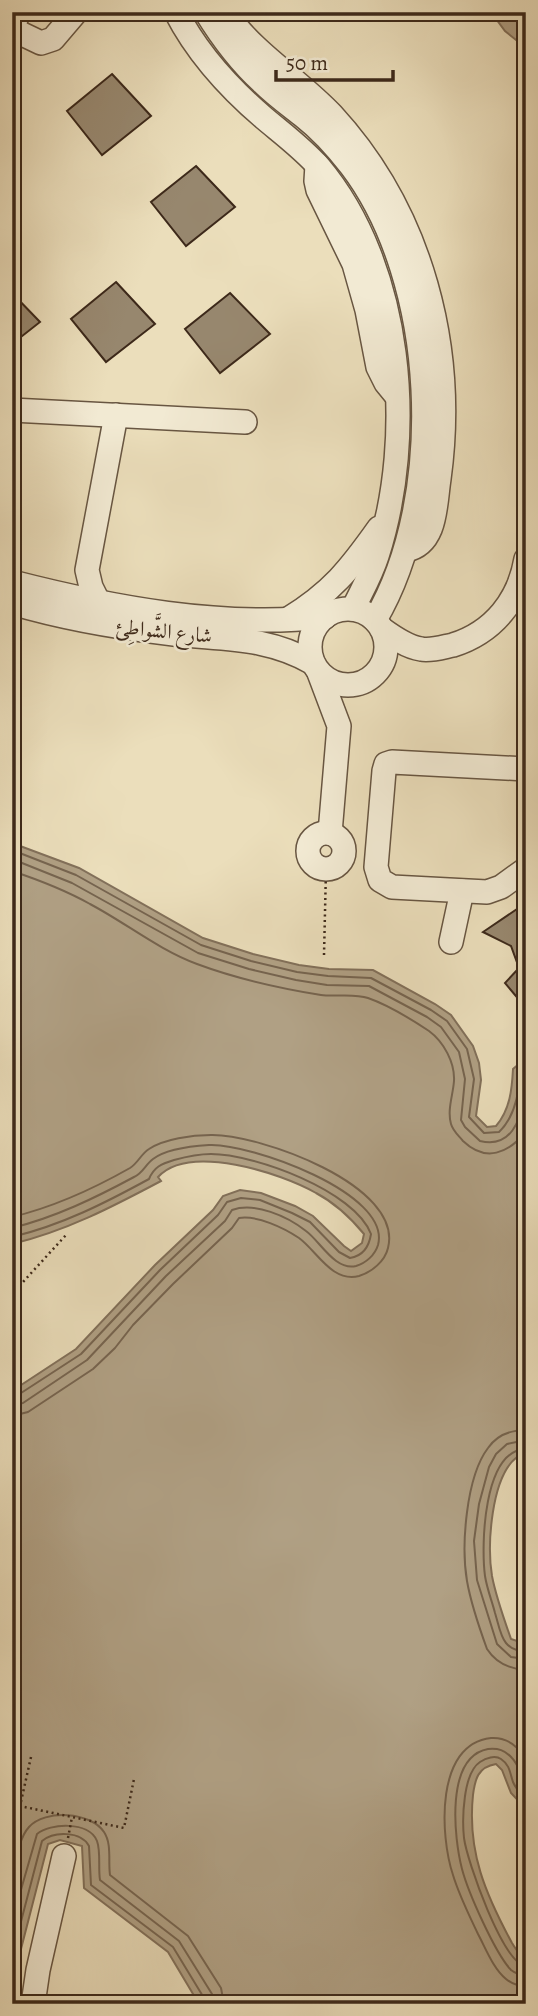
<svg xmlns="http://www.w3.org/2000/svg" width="538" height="2016" viewBox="0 0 538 2016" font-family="Alegreya,Amiri,serif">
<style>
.water{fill:#b0a084;stroke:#82705a;stroke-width:2}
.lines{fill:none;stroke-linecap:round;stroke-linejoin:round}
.shore{stroke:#76644f;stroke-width:2}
.building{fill:#97876e;stroke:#3d291a;stroke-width:2}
.minor-casing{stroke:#685642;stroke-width:26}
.path{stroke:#3d291a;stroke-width:2.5;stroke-dasharray:2 3.5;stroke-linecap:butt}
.minor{stroke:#f2ead3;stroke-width:23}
.labels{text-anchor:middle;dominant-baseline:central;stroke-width:5;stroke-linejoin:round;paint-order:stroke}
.street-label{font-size:21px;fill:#3d291a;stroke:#f2ead3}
</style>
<rect width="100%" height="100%" fill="#ebdebb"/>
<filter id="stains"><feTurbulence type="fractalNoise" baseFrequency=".00286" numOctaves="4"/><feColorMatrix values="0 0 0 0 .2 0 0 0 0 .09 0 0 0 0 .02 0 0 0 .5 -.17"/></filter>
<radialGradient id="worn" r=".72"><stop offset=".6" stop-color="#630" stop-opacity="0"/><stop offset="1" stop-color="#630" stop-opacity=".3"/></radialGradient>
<g class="water">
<polygon points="491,12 526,12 526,48 505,31"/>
<path d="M12,843L79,868L203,938L253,954L299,965L329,969L373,970L435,1004L451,1015L473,1046L479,1063L481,1080L476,1116L487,1127L496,1126C510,1110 512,1089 513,1069L526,1058V1457H517C491,1477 487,1545 492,1576C496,1597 504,1619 511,1639L526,1644V1809L511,1793L502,1770L496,1764C478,1767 475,1779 473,1795C467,1852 486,1895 512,1943C516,1950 521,1955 524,1961C529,1972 526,1992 526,2004H199L168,1952L84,1888L82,1846L60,1840L48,1844L12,1984V1391L76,1349L155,1265L213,1210L223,1196L240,1190L261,1193L295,1206L313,1216L344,1246L351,1251L362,1243L364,1234C350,1217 335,1203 316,1193C281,1173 189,1143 158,1177L161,1181C112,1207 66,1231 12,1244Z"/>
</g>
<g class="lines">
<g class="shore">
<path d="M12,850L76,875L201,945L251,961L297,972L328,976L371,978L431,1010L447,1021L467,1049L474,1079L469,1117L484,1133L499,1132C515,1117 519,1094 520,1073L526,1067"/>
<path d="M12,859L72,883L198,953L249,969L296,980L327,985L369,986L427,1017L441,1027L459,1052L465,1079L461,1120L465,1127L480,1141C511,1149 520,1120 526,1096"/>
<path d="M12,871C39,880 65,890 90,904C126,923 159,950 197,964C237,979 278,988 321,995C335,997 354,993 368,998C388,1005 411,1019 429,1031C444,1042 455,1063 454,1081C453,1095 447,1110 451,1124C453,1131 458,1135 463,1141C486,1163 508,1153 526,1132"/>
<path d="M12,1217C54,1207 93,1189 130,1168C138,1163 141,1154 149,1149C164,1139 192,1135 211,1135C258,1134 404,1185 388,1248C385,1261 372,1272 359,1276C332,1283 317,1251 299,1238C284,1228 257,1215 239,1218L232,1228L173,1284L133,1325L115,1348L93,1369L28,1412L12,1416"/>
<path d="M12,1228C56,1217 95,1198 134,1177C143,1173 145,1165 153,1159C166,1149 193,1146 209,1145C249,1143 392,1193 378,1245C375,1255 366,1263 356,1266C335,1271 320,1241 306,1231C287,1216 255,1202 232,1210L225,1221L166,1276L87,1360L23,1403L12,1405"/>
<path d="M12,1237C62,1225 105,1203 149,1179C154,1167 161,1164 174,1160C185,1157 199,1154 211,1154C254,1154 355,1191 371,1234C369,1247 363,1256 350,1258L339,1252L310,1222L292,1213L260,1200L241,1198L227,1202L218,1215L160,1270L81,1354L18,1395L12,1396"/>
<path d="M526,1430C511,1430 497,1435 488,1448C466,1477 461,1546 467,1581C471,1604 479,1627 487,1649C496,1663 509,1669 526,1670"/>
<polyline points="526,1440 507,1444 496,1454 489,1467 479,1504 474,1541 477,1580 497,1644 511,1657 526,1659"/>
<path d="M526,1449C483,1450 481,1546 485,1576C487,1589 492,1601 495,1613C498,1622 500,1636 506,1643C511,1649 518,1651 526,1651"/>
<path d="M526,1759C518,1746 506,1737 491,1738C435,1744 440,1836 453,1875C459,1895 469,1915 478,1934C486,1949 493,1968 506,1979C512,1984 518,1986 526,1986"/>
<path d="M526,1786C520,1777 520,1766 512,1758C505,1750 498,1748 488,1749C445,1757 454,1838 462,1869C468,1892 495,1953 511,1970C516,1974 520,1975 526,1975"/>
<path d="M526,1800C521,1794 516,1789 513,1782C510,1773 510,1765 501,1759C495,1755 486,1758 480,1762C463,1773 462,1819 464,1838C467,1861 503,1964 526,1966"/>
<path d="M12,1879C16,1863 18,1839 29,1827C45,1809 91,1812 104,1832C112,1844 108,1861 110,1875L188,1936L221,1988L224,2004"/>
<path d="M12,1921L37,1834C50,1823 89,1821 97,1841C101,1852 98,1868 100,1880L179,1941L212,1994L214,2004"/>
<path d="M12,1956L42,1841C54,1831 81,1831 89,1846L91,1885L173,1947L204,1998L205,2004"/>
</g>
</g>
<g class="building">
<polygon points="112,74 151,116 102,155 67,111"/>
<polygon points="196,166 235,207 186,246 151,202"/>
<polygon points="116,282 155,324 106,362 71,319"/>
<polygon points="12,293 40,322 12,344"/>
<polygon points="230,293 270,334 220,373 185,329"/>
<polygon points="526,903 526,1008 505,983 519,968 511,946 483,932"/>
</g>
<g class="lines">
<g class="minor-casing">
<g id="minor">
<polyline points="19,12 14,23 18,32 41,43 53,39 76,12"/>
<path d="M176,12C197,53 229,88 264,118C283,134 302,148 319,167C403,267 416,435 377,556C371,575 361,592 353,609"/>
<path d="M206,12C222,38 240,62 262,82C275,95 289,105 303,116C321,130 337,148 351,166C438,280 448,496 375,620"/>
<path d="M225,12C254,54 298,79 332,115C422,213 457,348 439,479C435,504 437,544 406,550"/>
<polyline points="317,165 316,181 318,190 354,264 367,310 378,367 386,383 395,394"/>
<polyline points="12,410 245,422"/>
<path d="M12,582C113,608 221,628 325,617"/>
<path d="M12,603C63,618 114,627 166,633C219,640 265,635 313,663"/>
<polyline points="99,603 91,587 87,570 116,415"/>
<circle cx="348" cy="647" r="38"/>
<path d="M288,619C331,593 350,569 379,528"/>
<path d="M382,629C393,637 407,647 421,649C431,651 443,647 453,645C494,632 519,600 526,559"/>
<polyline points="319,673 339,726 330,833"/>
<polyline points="526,769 392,762 386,764 384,771 376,867 380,880 392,887 487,892 501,887 526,869"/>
<circle cx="326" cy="851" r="18"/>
<polyline points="451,942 462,891"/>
<polyline points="33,2004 38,1970 64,1856"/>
</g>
</g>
<g class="path">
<polyline points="324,955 326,869"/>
<polyline points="12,1294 66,1235"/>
<polyline points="31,1757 20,1806 124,1828 134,1779"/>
<polyline points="68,1838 72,1817"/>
</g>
<use href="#minor" class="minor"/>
</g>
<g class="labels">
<g class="street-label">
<text transform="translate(164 631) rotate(6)">شارع الشَّواطِئ</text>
</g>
</g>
<rect width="538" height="2016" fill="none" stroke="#ebdebb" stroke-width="42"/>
<rect x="14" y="14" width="510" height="1988" fill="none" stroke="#3d291a" stroke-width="3.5"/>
<rect x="21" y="21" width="496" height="1974" fill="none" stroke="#3d291a" stroke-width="2"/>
<path d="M276 70v10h117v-10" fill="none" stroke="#3d291a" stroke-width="3.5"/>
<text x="286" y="70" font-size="21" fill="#3d291a" stroke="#f2ead3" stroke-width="5" paint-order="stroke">50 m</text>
<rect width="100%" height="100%" filter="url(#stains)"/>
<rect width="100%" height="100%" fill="url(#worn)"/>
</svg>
